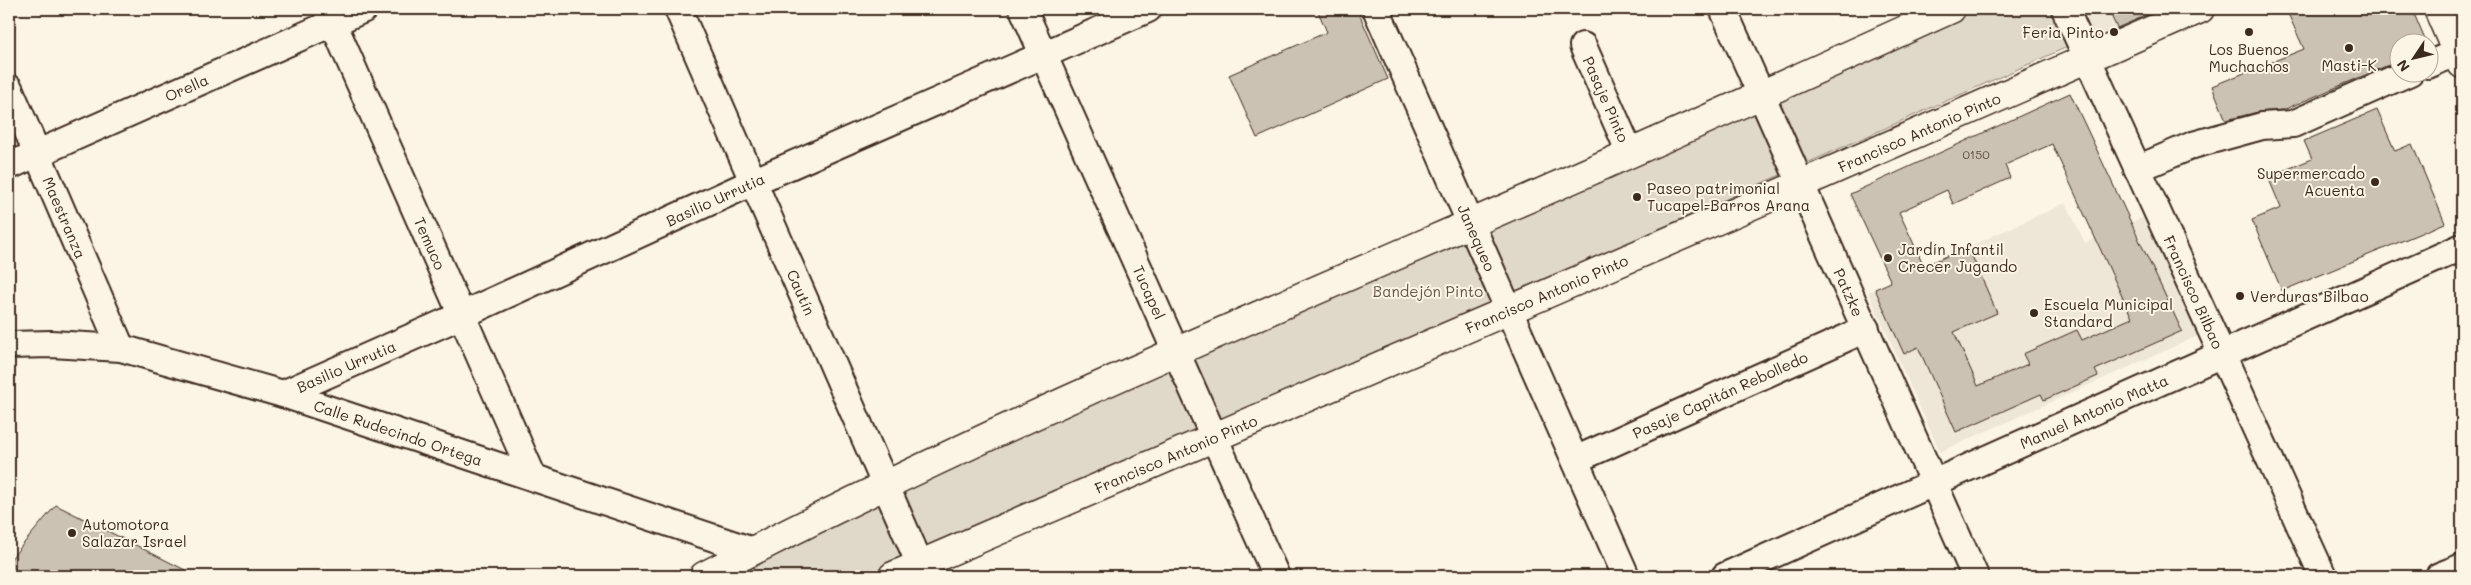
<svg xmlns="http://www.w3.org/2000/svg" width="2471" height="585" viewBox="0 0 2471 585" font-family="Mali,sans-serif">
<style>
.built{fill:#eee6d6}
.green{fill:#e0d8c8;stroke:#8e8173}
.building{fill:#ccc2b3;stroke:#3b2a1e;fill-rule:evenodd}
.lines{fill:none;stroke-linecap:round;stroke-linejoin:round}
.minor-casing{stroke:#3b2a1e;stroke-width:30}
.major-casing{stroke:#3b2a1e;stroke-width:31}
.minor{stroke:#fcf5e5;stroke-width:26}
.major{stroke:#fcf5e5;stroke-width:28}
.poi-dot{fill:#3b2a1e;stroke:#fcf5e5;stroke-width:2}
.labels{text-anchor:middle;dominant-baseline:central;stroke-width:4;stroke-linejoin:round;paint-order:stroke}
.number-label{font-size:12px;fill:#5f5043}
.poi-label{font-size:15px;fill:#3b2a1e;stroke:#fcf5e5;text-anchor:start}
.street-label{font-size:15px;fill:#3b2a1e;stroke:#fcf5e5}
.park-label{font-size:15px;fill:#645648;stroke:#fcf5e5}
</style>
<rect width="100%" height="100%" fill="#fcf5e5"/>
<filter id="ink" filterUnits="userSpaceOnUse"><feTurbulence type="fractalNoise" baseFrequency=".02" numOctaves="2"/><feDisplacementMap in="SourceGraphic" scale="10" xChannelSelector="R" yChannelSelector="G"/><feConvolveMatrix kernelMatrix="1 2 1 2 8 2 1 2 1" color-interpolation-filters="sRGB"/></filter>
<g filter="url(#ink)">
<g class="built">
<polygon points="2074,9 2196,9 2094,54"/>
<polygon points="2066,203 2085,243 2146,216 2200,335 1940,452 1868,292"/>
</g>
<polygon class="green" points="1975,9 2059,9 2074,44 1455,320 888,567 863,576 726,576 857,507"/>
<g class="building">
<polygon points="1317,9 1357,9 1388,79 1257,138 1229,75 1327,32"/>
<polygon points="2108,9 2161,9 2117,28"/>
<polygon points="2286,9 2412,9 2426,42 2398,42 2398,61 2283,110 2258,112 2226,120 2212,86 2304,49"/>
<path d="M2070,93L2182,331L2095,370L2098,376L2044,400L2041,394L1956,432L1918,347L1904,354L1875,289L1891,282L1850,194ZM2052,144L2132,318L2082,340L2077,330L2023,354L2028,364L1978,386L1954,332L1997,313L1968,247L1924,266L1899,212L1947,190L1953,204L2010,178L2005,165Z"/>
<polygon points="2377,110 2395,151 2412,144 2445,223 2282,291 2252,220 2281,208 2268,177 2312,159 2304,141"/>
<polygon points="56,505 197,576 9,576 9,561"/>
</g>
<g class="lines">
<g class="minor-casing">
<g id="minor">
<path id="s1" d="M327,9L533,477"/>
<path id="s2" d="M678,9L925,576"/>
<path id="s3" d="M1023,9L1276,576"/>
<path id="s4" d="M1376,9L1626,576"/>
<path id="s5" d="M1723,9L1975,576"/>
<path id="s6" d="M2065,9L2323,576"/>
<path id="s7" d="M1583,46L1630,153"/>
<polyline points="2428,65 2457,52"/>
<path id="s8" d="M9,88L121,348"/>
<path id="s9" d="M9,166L364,9"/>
<polyline points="2137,169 2193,145 2262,126 2293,124 2410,72"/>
<path id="s10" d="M9,345L51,344L121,348L283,394L753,551"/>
<path id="s11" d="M283,394L462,315L753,182L1148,9"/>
<path id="s12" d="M1575,460L1866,329"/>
<path id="s13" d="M1725,576L2462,247"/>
<polyline points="2439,576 2462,567"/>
</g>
</g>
<g class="major-casing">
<g id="major">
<polyline points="2438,9 2462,64"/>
<path d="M704,576C953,446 1210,336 1467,225C1629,155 1790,82 1951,9"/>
<path id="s14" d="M893,576L1801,184L2200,9"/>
</g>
</g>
<use href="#minor" class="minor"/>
<use href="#major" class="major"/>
</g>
</g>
<g class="poi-dot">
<circle cx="2114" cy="32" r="5"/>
<circle cx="2249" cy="32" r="5"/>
<circle cx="2349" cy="48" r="5"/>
<circle cx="2375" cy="182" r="5"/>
<circle cx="1637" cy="197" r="5"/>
<circle cx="1888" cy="258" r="5"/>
<circle cx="2240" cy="296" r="5"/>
<circle cx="2034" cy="313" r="5"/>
<circle cx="72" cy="533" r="5"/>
</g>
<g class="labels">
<g class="number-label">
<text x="1976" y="154">0150</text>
</g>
<g class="poi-label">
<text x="2104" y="32" text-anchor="end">Feria Pinto</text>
<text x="2249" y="49" text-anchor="middle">Los Buenos<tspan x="2249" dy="17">Muchachos</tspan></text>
<text x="2349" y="65" text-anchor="middle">Masti-K</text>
<text x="2365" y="173" text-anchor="end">Supermercado<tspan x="2365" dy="17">Acuenta</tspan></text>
<text x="1647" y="188">Paseo patrimonial<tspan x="1647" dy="17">Tucapel-Barros Arana</tspan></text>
<text x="1898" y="249">Jardín Infantil<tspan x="1898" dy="17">Crecer Jugando</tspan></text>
<text x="2250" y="296">Verduras Bilbao</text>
<text x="2044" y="304">Escuela Municipal<tspan x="2044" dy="17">Standard</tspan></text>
<text x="82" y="524">Automotora<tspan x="82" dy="17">Salazar Israel</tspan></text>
</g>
<g class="street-label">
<text stroke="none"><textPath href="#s9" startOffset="194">Orella</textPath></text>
<text stroke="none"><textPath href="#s7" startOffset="58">Pasaje Pinto</textPath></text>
<text stroke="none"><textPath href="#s14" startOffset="1118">Francisco Antonio Pinto</textPath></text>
<text stroke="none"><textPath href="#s11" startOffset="474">Basilio Urrutia</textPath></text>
<text stroke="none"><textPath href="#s8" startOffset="141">Maestranza</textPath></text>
<text stroke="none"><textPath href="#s4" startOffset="250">Janequeo</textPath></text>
<text stroke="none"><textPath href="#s1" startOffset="256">Temuco</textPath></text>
<text stroke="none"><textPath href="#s5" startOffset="310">Patzke</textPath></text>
<text stroke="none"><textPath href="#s2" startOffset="309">Cautín</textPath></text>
<text stroke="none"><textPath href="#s3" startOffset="310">Tucapel</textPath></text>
<text stroke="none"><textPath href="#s14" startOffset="712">Francisco Antonio Pinto</textPath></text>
<text stroke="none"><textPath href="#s6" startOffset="311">Francisco Bilbao</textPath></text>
<text stroke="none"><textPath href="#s11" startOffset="69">Basilio Urrutia</textPath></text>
<text stroke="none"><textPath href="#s12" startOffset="159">Pasaje Capitán Rebolledo</textPath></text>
<text stroke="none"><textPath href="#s13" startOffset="404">Manuel Antonio Matta</textPath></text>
<text stroke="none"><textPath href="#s10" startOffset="402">Calle Rudecindo Ortega</textPath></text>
<text stroke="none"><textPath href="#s14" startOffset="308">Francisco Antonio Pinto</textPath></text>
</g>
<g class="park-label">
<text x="1428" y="291">Bandejón Pinto</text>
</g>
</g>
<rect width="2471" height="585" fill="none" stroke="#fcf5e5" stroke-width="30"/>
<rect x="15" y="15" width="2441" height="555" fill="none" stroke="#3b2a1e" stroke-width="2" filter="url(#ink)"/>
<g transform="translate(2414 58) rotate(235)"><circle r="24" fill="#fcf5e5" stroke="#afa495"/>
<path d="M0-4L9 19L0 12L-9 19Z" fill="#3b2a1e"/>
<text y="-8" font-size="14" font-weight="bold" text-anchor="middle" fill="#3b2a1e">N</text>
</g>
</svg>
